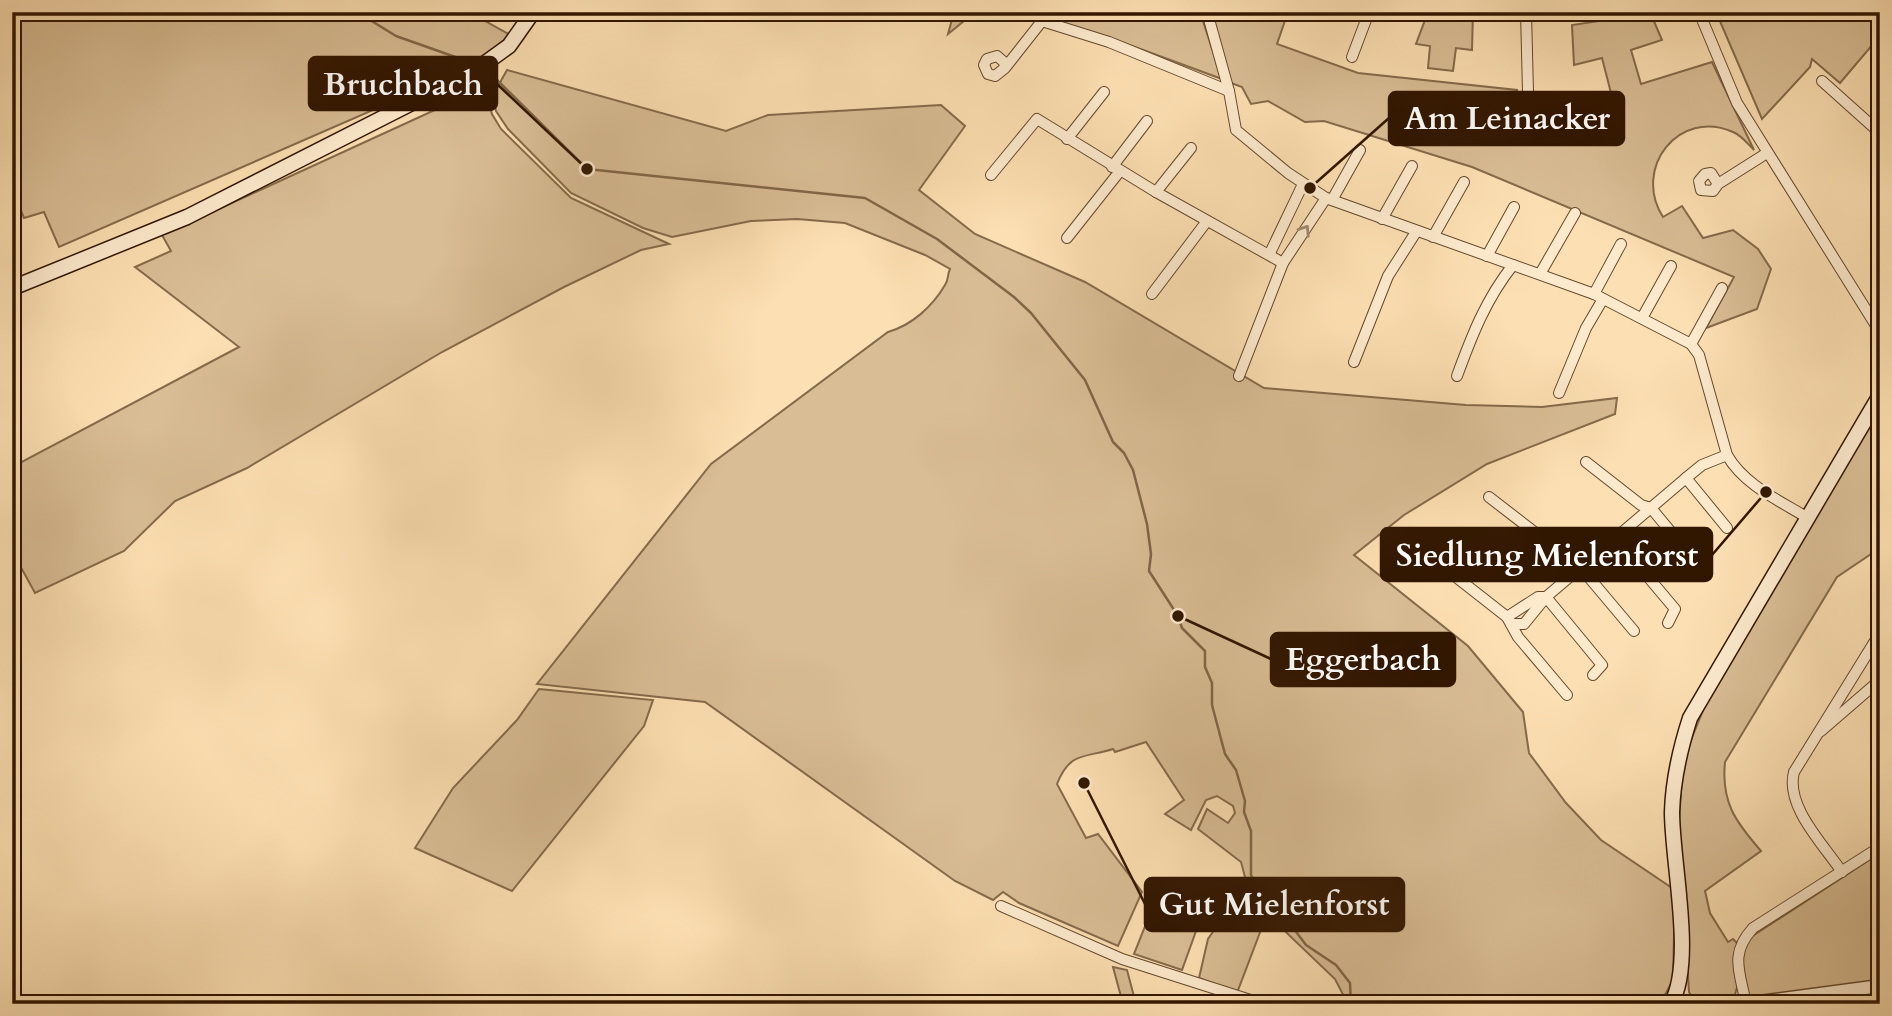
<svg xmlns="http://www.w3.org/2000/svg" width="1892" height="1016" viewBox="0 0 1892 1016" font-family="Cardo,serif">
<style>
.green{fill:#d9bd94;stroke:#856a4a;stroke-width:2}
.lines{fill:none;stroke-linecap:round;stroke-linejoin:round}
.stream{stroke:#816646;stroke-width:2.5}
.minor-casing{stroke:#64482c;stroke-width:12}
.tertiary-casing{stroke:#64482c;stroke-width:15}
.secondary-casing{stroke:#311600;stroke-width:17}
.minor{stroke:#fdeacd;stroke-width:10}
.tertiary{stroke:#fdeacd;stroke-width:12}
.secondary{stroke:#fdeacd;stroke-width:14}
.oneway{stroke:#a18b71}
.leader{fill:none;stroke:#311600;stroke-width:2.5}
.callout-dot{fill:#311600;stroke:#fdeacd;stroke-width:2.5}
.callout{fill:#311600;stroke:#311600;stroke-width:2.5}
.callout-label{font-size:32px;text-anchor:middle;font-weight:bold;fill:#fff}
</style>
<rect width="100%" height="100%" fill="#fcdfb2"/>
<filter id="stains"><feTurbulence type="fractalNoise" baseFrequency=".00286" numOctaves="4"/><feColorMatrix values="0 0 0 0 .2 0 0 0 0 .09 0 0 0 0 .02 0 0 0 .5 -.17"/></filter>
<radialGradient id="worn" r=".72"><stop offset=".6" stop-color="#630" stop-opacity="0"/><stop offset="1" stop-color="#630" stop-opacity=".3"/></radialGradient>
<g class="green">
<polygon points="12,12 469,12 510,35 474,66 59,247 44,212 24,218 12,187"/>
<polygon points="954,12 975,12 948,34"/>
<polygon points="1014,12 1200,12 1222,79 1105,36"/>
<path d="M1221,12H1288L1277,44L1358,73L1517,90L1518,115L1543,112L1611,93L1602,58L1574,65L1572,25L1620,18V12H1650L1662,40L1631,50L1641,84L1712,62L1754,150C1748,144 1741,135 1733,132C1679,108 1632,168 1663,217L1682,206L1703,238L1733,230L1758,249L1771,269L1757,309L1706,328L1734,277L1472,167L1324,121L1305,122L1268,101L1251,104L1242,87L1231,83L1210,16L1219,18Z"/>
<polygon points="1428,12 1473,12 1472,50 1456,48 1453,71 1428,68 1430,46 1416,44"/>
<polygon points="1716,12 1880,12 1880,36 1840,83 1812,59 1810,67 1762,119"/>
<path d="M507,70L726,131L768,115L941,105L965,126L919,190L975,234L1085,282L1264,388L1466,405L1542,407L1617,398L1615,414L1487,464L1404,515L1354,555L1468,646L1523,712L1529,753L1566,803L1601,840L1675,890L1673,980L1660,1004H1348L1335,979L1267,914L1237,993L1199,978L1208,939L1226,913L1225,907L1245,877L1241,862L1198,829L1207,809L1228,823L1235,813L1233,806L1217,796L1206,800L1191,830L1165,814L1184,800L1146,742L1115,752L1113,749C1085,758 1070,751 1057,784L1086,838L1098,834L1142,892L1118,946L1019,903L1003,892L993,900L955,881L705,702L537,684L711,464L888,332C912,325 932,307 945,285C949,279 947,275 950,269L925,255L845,223L797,219L751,221L672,237L643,228L571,193L508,129L496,111L493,95Z"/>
<polygon points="485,87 492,114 501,129 571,198 669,244 641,250 564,287 442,352 247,468 175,501 124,551 35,593 12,551 12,467 239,347 135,267 171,251 162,235"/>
<path d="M1880,407V548L1837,577L1725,762C1721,802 1735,821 1761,851L1705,891L1710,913L1728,942L1733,939L1738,944V984L1733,1001L1695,1004L1689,992L1679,824L1683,760L1706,703Z"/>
<polygon points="539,689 653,700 644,726 512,891 415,848 453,788 517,720"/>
<polygon points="1880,853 1880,981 1751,999 1746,995 1742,952 1748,939"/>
<polygon points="1156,899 1174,910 1172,913 1196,931 1182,970 1134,954"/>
<polygon points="1113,967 1127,970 1136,1004 1123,1004"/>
</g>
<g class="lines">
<g class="stream">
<polyline points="357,12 396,36 461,59"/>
<polyline points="489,72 587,169 865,198 937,239 1014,297 1031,313 1085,380 1113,442 1124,453 1133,470 1147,524 1151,554 1149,571 1178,616 1182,628 1205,651 1205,667 1212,683 1212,705 1225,754 1236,770 1245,801 1244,812 1251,831 1251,875 1261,896 1273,901 1306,945 1336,965 1350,983 1351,1004"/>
</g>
<g class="minor-casing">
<g id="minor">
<path d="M1207,12L1229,91L1236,130L1288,173L1326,198L1594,294L1691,344L1699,355L1727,455C1744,485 1780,501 1808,518"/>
<polyline points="1526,12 1528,92"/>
<polyline points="1699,12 1737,103 1880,332"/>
<polyline points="1352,57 1369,12"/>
<polyline points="1005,68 995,76 988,74 984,65 987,59 997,56 1004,62 1005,68 1042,21 1109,42 1229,91"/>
<polyline points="1822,81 1880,133"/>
<polyline points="1067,139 1104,92"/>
<polyline points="1112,167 1147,121"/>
<polyline points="991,175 1037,119 1156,192 1283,263"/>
<polyline points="1718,184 1711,173 1705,174 1699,181 1701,190 1713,191 1718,184 1767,153"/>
<polyline points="1156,192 1191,148"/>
<polyline points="1332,200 1360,150"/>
<polyline points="1382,219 1412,166"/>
<polyline points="1433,237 1464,182"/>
<polyline points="1067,238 1120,171"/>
<polyline points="1270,253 1303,184"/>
<polyline points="1487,256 1514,207"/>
<polyline points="1540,274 1575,213"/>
<polyline points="1152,294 1207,221"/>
<polyline points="1594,294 1621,244"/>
<polyline points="1642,318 1671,266"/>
<polyline points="1691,344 1722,288"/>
<polyline points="1354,362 1388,276 1416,232"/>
<polyline points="1239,376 1283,263 1326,198"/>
<path d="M1457,376C1472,335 1486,299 1513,265"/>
<polyline points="1559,393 1586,328 1603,299"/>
<polyline points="1586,462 1641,505 1651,508 1701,568"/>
<polyline points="1686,478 1727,528"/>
<polyline points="1489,497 1581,568 1634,631"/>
<polyline points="1616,539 1675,609 1668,623"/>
<polyline points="1414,544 1507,617 1518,637 1567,695"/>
<polyline points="1546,597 1602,665 1593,675"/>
<polyline points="1507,617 1538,597 1546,597"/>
<polyline points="1511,624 1524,624 1546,597 1686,478 1702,465 1727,455"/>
<polyline points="1821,731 1880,680"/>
<path d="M1842,872C1823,844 1785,806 1794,772L1880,633"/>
<polyline points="1001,906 1122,959 1263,1004"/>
<path d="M1746,1004C1740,972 1729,954 1753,928L1880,847"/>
</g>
</g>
<g class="tertiary-casing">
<polyline id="tertiary" points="1744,1004 1880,986"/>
</g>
<g class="secondary-casing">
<g id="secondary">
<polyline points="12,288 187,217 473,72 509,46 533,12"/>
<path d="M1671,1004C1695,962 1672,863 1672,812C1673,779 1680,749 1690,718L1880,395"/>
</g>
</g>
<use href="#minor" class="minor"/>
<use href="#tertiary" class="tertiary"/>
<use href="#secondary" class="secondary"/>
</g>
<defs><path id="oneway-chevron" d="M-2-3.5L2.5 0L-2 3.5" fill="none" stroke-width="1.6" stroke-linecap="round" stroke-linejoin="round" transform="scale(1.75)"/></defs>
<use class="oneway" href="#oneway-chevron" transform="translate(1305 230) rotate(-57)"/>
<path class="leader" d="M587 169L497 84M1310 188L1389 118M1766 492L1712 555M1178 616L1271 659M1084 783L1145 904"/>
<g class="callout-dot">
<circle cx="587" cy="169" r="7"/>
<circle cx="1310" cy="188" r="7"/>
<circle cx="1766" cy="492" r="7"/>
<circle cx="1178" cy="616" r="7"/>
<circle cx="1084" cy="783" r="7"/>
</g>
<g class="callout">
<rect x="309" y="57" width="188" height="53" rx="7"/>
<rect x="1389" y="92" width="235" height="53" rx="7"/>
<rect x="1381" y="528" width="331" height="53" rx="7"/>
<rect x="1271" y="633" width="184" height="53" rx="7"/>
<rect x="1145" y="878" width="259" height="53" rx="7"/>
</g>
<g class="callout-label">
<text x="403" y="95">Bruchbach</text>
<text x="1507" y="129">Am Leinacker</text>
<text x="1547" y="566">Siedlung Mielenforst</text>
<text x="1363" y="670">Eggerbach</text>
<text x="1274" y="915">Gut Mielenforst</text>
</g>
<rect width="1892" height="1016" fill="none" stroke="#fcdfb2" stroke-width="42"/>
<rect x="14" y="14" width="1864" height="988" fill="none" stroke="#311600" stroke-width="3.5"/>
<rect x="21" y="21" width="1850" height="974" fill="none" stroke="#311600" stroke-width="2"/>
<rect width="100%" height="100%" filter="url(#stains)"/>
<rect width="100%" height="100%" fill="url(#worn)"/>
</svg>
